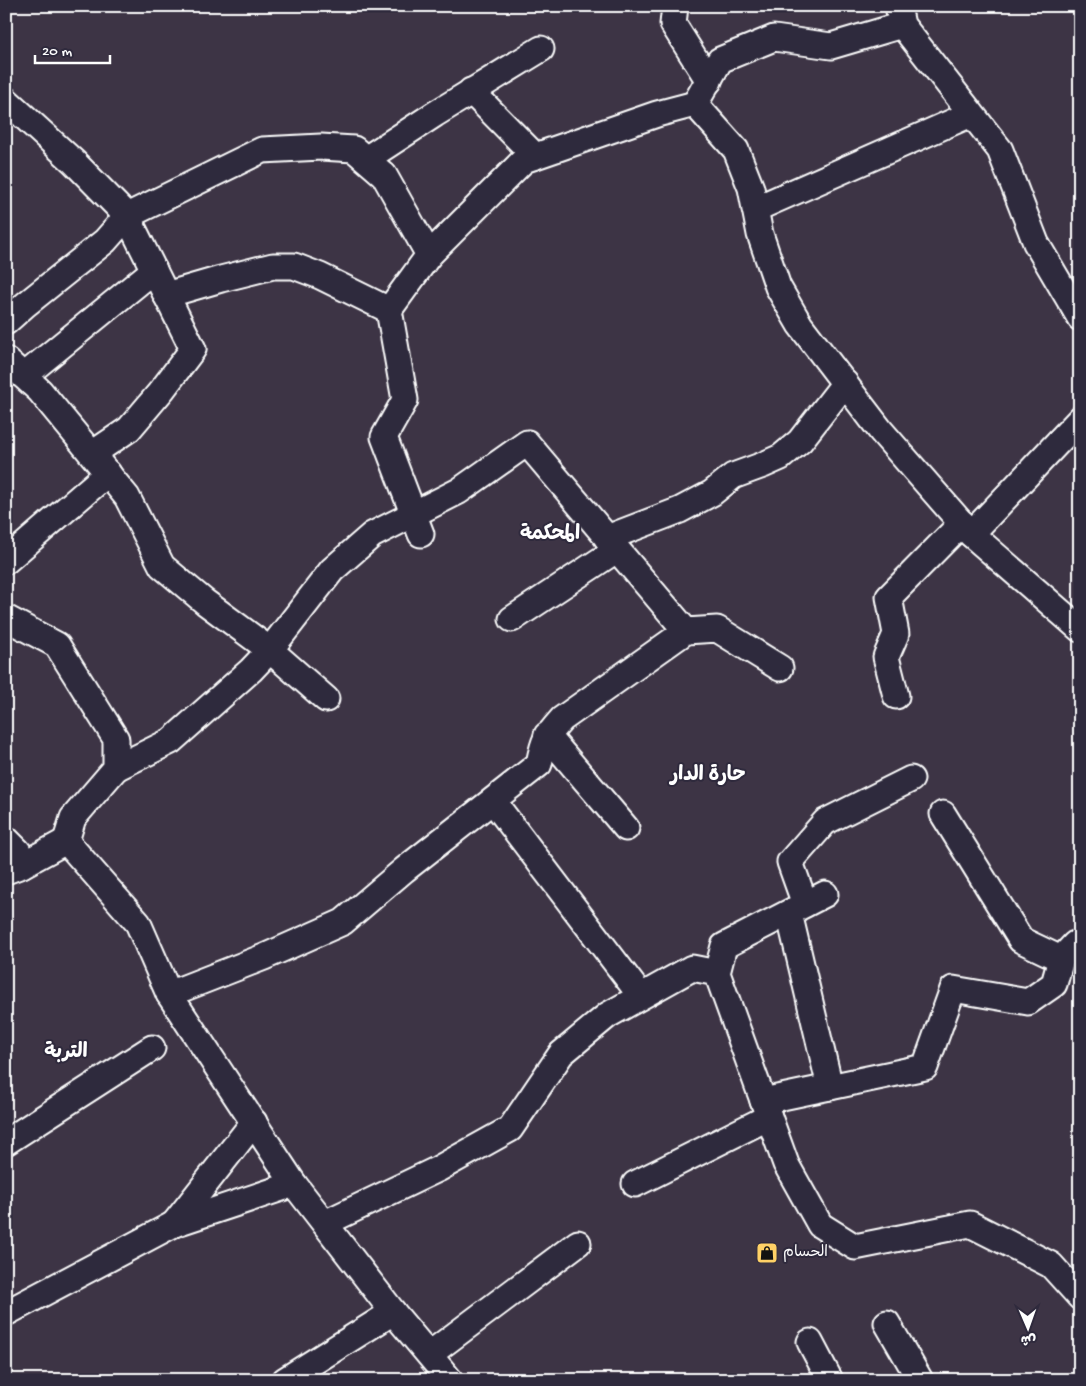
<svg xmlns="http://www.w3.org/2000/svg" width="1086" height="1386" viewBox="0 0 1086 1386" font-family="'Gochi Hand','Playpen Sans Arabic',sans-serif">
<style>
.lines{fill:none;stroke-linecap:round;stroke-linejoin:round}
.minor-casing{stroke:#fff;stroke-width:29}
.minor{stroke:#2f2a3d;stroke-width:25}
.labels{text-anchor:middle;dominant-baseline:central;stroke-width:4;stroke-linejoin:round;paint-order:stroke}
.poi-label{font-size:15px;fill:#fff;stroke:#2f2a3d;text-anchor:start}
.district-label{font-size:20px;font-weight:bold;fill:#fff;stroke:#2f2a3d}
</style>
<rect width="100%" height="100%" fill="#3d3445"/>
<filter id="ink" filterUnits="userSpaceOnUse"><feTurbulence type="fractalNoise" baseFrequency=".02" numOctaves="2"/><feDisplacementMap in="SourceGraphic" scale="10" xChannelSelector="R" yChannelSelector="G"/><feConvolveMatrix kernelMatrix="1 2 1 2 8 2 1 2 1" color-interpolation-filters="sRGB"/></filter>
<g filter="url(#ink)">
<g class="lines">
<g class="minor-casing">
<g id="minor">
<polyline points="675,6 673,24 709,81"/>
<polyline points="898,6 902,25 1000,150 1036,243 1080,318"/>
<polyline points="471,91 535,156"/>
<polyline points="6,100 74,162 127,216 193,349 162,390 129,429 92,454"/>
<polyline points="695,104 720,60 774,38 831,46 902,25"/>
<polyline points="366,159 435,114 541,49"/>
<polyline points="755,209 971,114"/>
<polyline points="166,295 221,279 273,266 294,266 320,276 389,310"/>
<polyline points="6,322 25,305 105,241 127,216 262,150 321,147 354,149 384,175 429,255"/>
<polyline points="6,360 40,391 127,497 162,566 205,602 270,650 326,699"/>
<polyline points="24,376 154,270"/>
<polyline points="421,534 384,437 405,400 389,310 429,255 524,160 657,114 695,104 736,150 751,188 760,234 778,287 800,325 881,431 971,534 1080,629"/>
<polyline points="971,534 1080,419"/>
<polyline points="607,538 680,510 712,493 733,476 763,465 781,457 800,441 845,383"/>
<polyline points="6,561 108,473"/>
<polyline points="6,618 57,645 116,739 116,768 73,818 66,841 138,923 169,994 294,1184"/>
<polyline points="512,619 616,550"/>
<polyline points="896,696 886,657 896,634 889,597 962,523"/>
<polyline points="547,735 626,828"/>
<polyline points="116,768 171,741 251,670 270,650 332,570 372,535 459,491 527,443 686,631"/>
<polyline points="493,801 641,996"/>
<polyline points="943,814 1021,940 1061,959"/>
<polyline points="6,839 18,851 22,865"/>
<polyline points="6,871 22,865 66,841"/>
<polyline points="825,894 724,946 717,973 786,1164 820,1225 855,1247 970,1224 1051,1265 1080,1297"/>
<polyline points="805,904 790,862 825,822 911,779"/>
<polyline points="789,913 830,1087"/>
<path d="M169,994L264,957L343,922L404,870L539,764C544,739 545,738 562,719L686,631L717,629L780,668"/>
<polyline points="763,1101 925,1067 953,989 1028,1002 1054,984 1061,959 1075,944 1080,943"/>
<polyline points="6,1142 152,1048"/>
<polyline points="635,1184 769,1117"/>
<polyline points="325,1223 438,1169 510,1129 561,1054 608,1015 692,968 717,973"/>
<polyline points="174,1224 254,1122"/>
<polyline points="6,1313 174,1224 294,1184 393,1312 450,1380"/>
<polyline points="887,1323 920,1380"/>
<polyline points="810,1342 830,1380"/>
<polyline points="430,1354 578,1243"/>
<polyline points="285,1380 393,1312"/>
</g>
</g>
<use href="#minor" class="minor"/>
</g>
</g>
<defs>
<g id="shop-square" transform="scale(1.125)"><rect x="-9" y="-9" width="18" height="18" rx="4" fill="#ffd166" stroke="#2f2a3d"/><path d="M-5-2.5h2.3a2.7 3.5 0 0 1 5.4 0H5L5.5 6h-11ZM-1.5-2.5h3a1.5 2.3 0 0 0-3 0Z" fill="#111"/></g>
</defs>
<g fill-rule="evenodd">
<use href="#shop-square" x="767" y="1253"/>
</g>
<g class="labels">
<g class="poi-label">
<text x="783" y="1253">الحسام</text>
</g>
<g class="district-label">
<text x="550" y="535">المحكمة</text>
<text x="708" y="776">حارة الدار</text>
<text x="66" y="1053">التربة</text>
</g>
</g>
<rect width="1086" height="1386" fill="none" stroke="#2f2a3d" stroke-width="25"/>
<rect x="12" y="12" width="1061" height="1361" fill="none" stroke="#fff" stroke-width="2" filter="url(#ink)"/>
<g transform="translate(1028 1328) rotate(178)" stroke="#2f2a3d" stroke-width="4" paint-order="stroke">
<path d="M0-4L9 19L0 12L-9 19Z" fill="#ffffff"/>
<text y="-8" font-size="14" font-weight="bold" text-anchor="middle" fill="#ffffff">ش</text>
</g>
<path d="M35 55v8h75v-8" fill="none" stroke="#ffffff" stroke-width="2.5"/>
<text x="42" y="55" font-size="15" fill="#ffffff" stroke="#2f2a3d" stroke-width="4" paint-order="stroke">20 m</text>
</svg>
